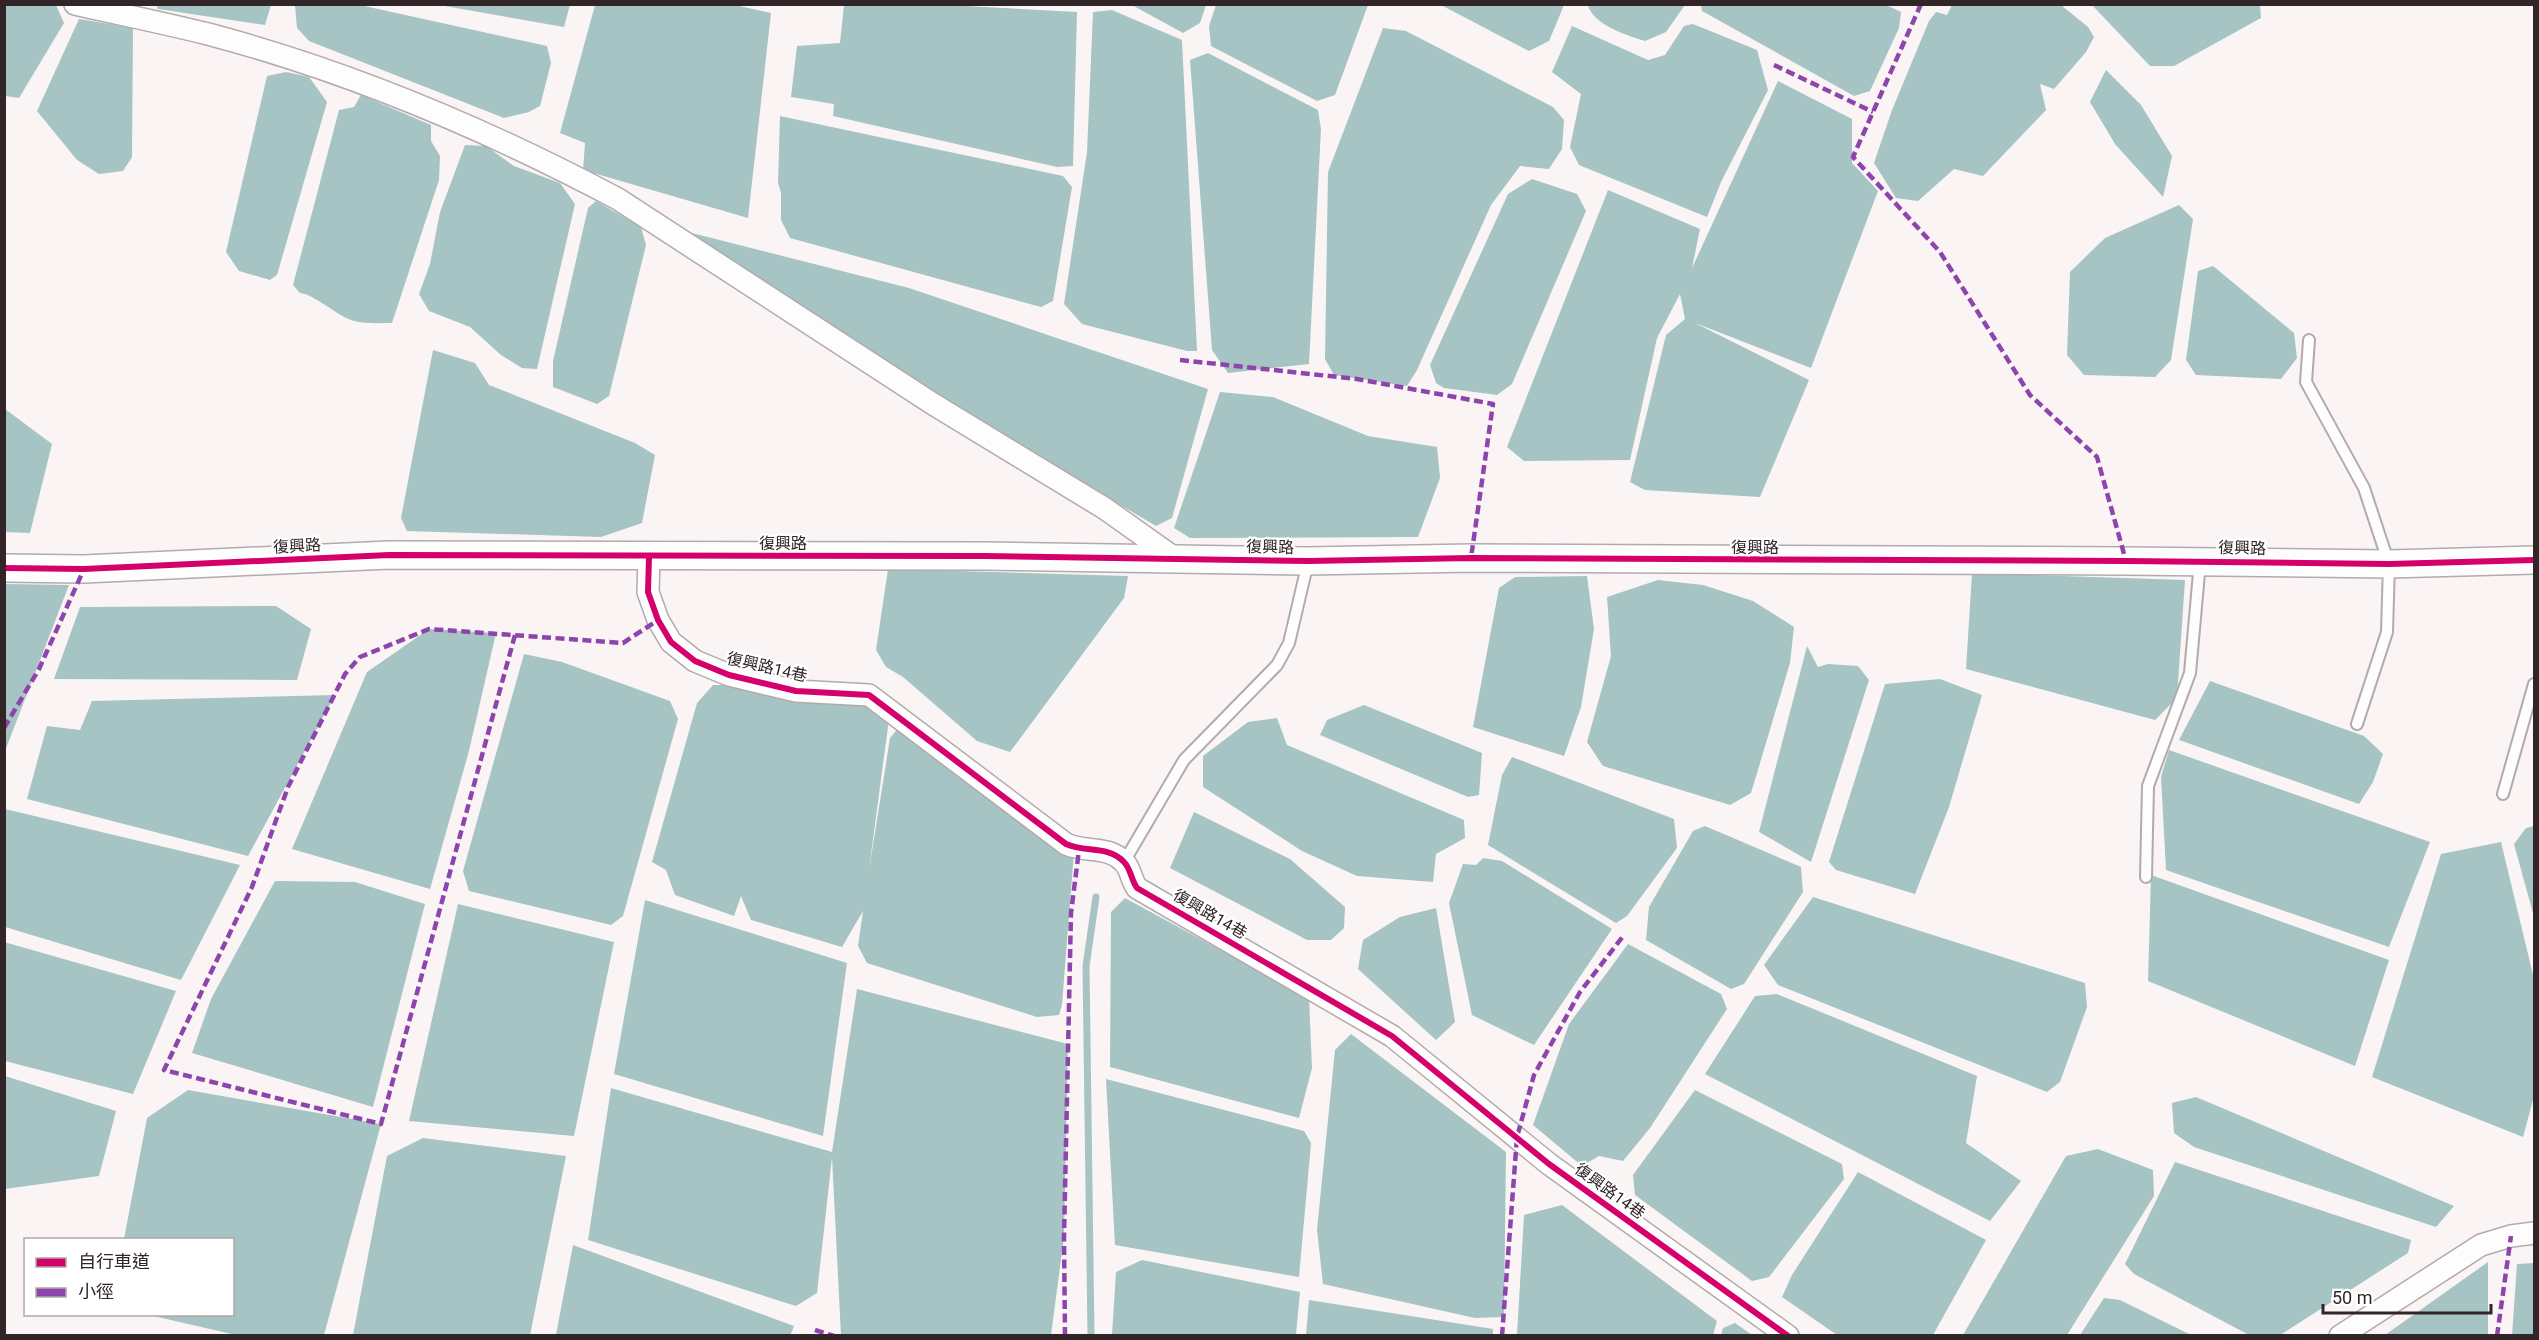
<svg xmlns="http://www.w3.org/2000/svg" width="2539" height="1340" viewBox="0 0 2539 1340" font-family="Roboto,'Noto Sans TC',sans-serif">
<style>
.water{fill:#a5c4c3}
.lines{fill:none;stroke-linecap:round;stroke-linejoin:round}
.stream{stroke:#a5c4c3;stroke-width:7}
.service-casing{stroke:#b2aaab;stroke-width:14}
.minor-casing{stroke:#b2aaab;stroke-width:24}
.tertiary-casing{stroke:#b2aaab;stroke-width:30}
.service{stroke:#fefdfe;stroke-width:10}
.minor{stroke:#fefdfe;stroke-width:21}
.tertiary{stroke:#fefdfe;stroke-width:27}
.quiet{stroke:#8e44ad;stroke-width:4.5;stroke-dasharray:9 4.5;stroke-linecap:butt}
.cycleway-casing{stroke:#fff;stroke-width:10}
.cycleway{stroke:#d6006c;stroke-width:6}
.labels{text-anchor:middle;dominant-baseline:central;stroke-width:4.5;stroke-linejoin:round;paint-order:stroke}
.street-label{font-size:16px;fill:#312528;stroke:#fff}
</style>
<rect width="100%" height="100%" fill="#fbf4f5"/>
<g class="water">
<polygon points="730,4 771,13 748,218 583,170 585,143 560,133 595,5"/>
<polygon points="1884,4 1901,12 1899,28 1870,91 1854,96 1702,11 1701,5"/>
<polygon points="4,5 56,5 64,23 19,98 5,96"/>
<polygon points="156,5 271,5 265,25 158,9"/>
<polygon points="295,5 360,5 547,46 551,63 540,106 529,112 504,118 309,41 297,28"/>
<polygon points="439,5 570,5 564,27"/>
<polygon points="844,5 946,5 1077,12 1073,166 1057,167 833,116 834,104 791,97 797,46 840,43"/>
<polygon points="1132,5 1206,5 1200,23 1183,33"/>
<polygon points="1216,5 1216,4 1368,5 1335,95 1317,101 1211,46 1209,26"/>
<polygon points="1441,5 1564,4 1564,5 1549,41 1529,51"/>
<path d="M1588,5V4L1685,5L1666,32L1645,41C1628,36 1592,24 1588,5Z"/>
<polygon points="1952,5 2061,5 2088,27 2094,37 2086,52 2054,89 2040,84 2046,110 1983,176 1954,169 1918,201 1896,198 1874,163 1892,110 1929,21 1936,12 1947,15"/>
<polygon points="2092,5 2260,5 2261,18 2174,66 2150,66"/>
<polygon points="1112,10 1182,40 1197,351 1187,351 1082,324 1064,304 1087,152 1093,12"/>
<polygon points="79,19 133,28 132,157 123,171 99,174 77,160 37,111"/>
<polygon points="1693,24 1757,50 1768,90 1721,182 1707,217 1579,165 1570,147 1581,94 1552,72 1572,26 1648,60 1665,55 1684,26"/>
<polygon points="1383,28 1406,31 1553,107 1564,120 1562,149 1549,169 1520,166 1491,205 1417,370 1407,386 1334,375 1325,359 1328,172"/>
<polygon points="1208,53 1318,110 1321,129 1309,364 1228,373 1212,350 1190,60"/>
<polygon points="2106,70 2141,105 2172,156 2163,197 2115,144 2090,102"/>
<polygon points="286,72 309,77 327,102 277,275 270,280 239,271 226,252 267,76"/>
<polygon points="1778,81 1852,119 1852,163 1878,191 1811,368 1695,323 1809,380 1760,497 1645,490 1630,482 1666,335 1685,319 1680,294 1657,338 1630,460 1524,461 1507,447 1608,190 1700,229 1692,268"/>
<path d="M361,95L431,125V141L440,156L439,180L392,323C380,323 365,324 354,321C337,316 314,294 300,293L293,285L339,110L354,107Z"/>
<polygon points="780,116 1063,176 1072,187 1053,301 1041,307 790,238 781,220 781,193 778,183"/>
<polygon points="465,145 486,146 514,166 560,183 575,204 537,369 522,368 501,355 470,327 429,311 419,294 430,264 440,212"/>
<polygon points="1532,179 1577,194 1586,211 1512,384 1497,395 1444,388 1436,383 1430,365 1508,194"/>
<polygon points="596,201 641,227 646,245 609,396 597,404 553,387 553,361 588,208"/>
<polygon points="2179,205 2193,219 2171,360 2155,377 2084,375 2067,355 2070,272 2105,238"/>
<polygon points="664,226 909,288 1208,389 1172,518 1156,526 891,370 879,355 864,359"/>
<polygon points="2213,266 2294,333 2297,358 2281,379 2196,375 2186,360 2198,271"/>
<polygon points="433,350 475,363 489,385 635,443 655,455 642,523 601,537 407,531 401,518"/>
<polygon points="1220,392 1273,397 1368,436 1437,447 1440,478 1418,537 1190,538 1174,528"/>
<polygon points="5,409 52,444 30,533 5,532"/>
<polygon points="888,569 1128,576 1124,598 1010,752 977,741 903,677 886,667 876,650"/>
<polygon points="1972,573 2185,580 2177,698 2155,720 1966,669"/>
<polygon points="1587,576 1594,629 1581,707 1564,756 1473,727 1499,588 1515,577"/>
<polygon points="1658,580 1703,585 1753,601 1794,627 1790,663 1751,793 1730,805 1603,766 1587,742 1611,656 1607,597"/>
<polygon points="5,584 69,585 5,751 4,584"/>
<polygon points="276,606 311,629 297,680 54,679 80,607"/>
<polygon points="429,629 496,633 469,751 430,889 292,849 367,672"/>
<polygon points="1807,646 1818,667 1828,664 1858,666 1869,680 1811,862 1759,832"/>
<polygon points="524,654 562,662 670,701 678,719 623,916 611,925 469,891 463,871"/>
<polygon points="1940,679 1982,695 1949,807 1915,894 1836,870 1829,862 1885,684"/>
<polygon points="2210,681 2364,736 2383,754 2373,782 2359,804 2179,740"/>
<polygon points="713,685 740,685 801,703 803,699 864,702 889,719 869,870 890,738 900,726 1074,852 1062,1005 1059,1015 1037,1017 867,963 858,946 863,911 842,947 751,920 741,896 734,916 675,895 666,870 652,862 697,703"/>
<polygon points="335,695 248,856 27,799 47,726 80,730 92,701"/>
<polygon points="1364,705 1482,753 1479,795 1468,797 1320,735 1327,720"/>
<polygon points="1277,718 1287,745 1464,820 1465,838 1436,854 1433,882 1357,876 1302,851 1203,787 1203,756 1248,722"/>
<polygon points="2169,750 2430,842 2389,947 2166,870 2161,777"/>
<polygon points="1512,757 1674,819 1677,848 1627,916 1616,923 1488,845 1502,775"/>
<polygon points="5,809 240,865 181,980 5,927"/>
<polygon points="1194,812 1290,859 1345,907 1344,928 1331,940 1307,940 1170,868"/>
<polygon points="1705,826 1801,867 1803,892 1744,984 1731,989 1646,940 1649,907 1693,831"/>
<polygon points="2534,826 2534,917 2514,844 2526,828"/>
<polygon points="2501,842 2534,979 2534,1096 2523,1137 2372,1077 2441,854"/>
<polygon points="1483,858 1502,861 1612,929 1534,1045 1472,1015 1449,903 1463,864 1476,865"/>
<polygon points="2151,875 2389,960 2355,1066 2148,981"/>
<polygon points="275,881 355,882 425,904 373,1107 192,1053 211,999"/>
<polygon points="1813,897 2085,983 2087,1007 2060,1082 2047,1092 1778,985 1764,965"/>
<polygon points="1125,898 1309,998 1312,1068 1299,1118 1110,1067 1111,912"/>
<polygon points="645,900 847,963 823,1136 614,1074"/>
<polygon points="458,904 614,942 574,1136 409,1121"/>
<polygon points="1436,908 1455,1022 1436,1040 1358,969 1363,940 1400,917"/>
<polygon points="4,942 176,991 133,1094 5,1061"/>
<polygon points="1628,944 1721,994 1727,1009 1650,1128 1623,1161 1599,1156 1582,1166 1533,1125 1569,1024"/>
<polygon points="857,989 1068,1044 1064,1237 1051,1335 841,1335 832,1157 817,1293 796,1306 588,1240 611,1088 832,1152"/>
<polygon points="1777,994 1977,1076 1966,1143 2021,1181 1990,1221 1705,1074 1755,996"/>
<polygon points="1351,1034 1506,1152 1504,1317 1475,1318 1323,1284 1317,1230 1335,1050"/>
<polygon points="5,1076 116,1111 99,1176 5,1189"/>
<polygon points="1106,1079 1304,1131 1311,1143 1299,1277 1115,1245"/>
<polygon points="188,1090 381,1124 324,1335 236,1335 149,1315 232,1314 232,1240 124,1239 147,1118"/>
<polygon points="1695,1090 1842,1164 1844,1179 1769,1277 1752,1281 1635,1195 1633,1175"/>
<polygon points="2196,1097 2454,1206 2436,1227 2194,1147 2174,1133 2172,1103"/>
<polygon points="423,1138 566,1156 530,1335 353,1335 387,1156"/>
<polygon points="2098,1149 2153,1170 2154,1196 2067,1335 1963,1335 2066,1156"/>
<polygon points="2175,1162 2411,1240 2408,1253 2280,1335 2249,1335 2134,1274 2125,1264"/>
<polygon points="1858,1172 1986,1240 1933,1335 1837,1335 1782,1297 1792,1275"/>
<polygon points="1562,1205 1717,1321 1713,1335 1517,1335 1524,1215"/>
<polygon points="573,1245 794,1326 790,1336 556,1335"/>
<polygon points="1142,1260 1300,1292 1296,1335 1112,1335 1116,1272"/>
<polygon points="2488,1262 2488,1335 2385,1335"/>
<polygon points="2534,1263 2534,1335 2512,1335 2517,1264"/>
<polygon points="2104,1298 2120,1300 2191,1335 2080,1335"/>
<polygon points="1309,1300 1493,1329 1493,1335 1306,1335"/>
<polygon points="1735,1323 1752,1335 1721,1335 1723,1328"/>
</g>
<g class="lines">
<polyline class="stream" points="1091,1336 1086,966 1096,897"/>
<g class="service-casing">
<g id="service">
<polyline points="2309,340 2306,382 2364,488 2389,564 2387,632 2357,724"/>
<polyline points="2503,794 2534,684"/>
<polyline points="1124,862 1184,760 1277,665 1289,643 1308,562"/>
<polyline points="2146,877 2148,786 2190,673 2200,562"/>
</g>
</g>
<g class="minor-casing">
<g id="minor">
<path d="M75,4C119,14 164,23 208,34C348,71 490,131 618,199L933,404L1104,508L1176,559"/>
<path d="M649,557L648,592L658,620L671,642L695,661L729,675L796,691L869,695L1066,844C1085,853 1108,845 1124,862C1131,869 1131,880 1137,888L1392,1036L1549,1164L1788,1336"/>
<polyline points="2340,1336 2481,1245 2511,1236 2534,1233"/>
</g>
</g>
<g class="tertiary-casing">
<polyline id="tertiary" points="4,568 84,569 389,555 984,556 1308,561 1471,558 2126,561 2389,564 2534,560"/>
</g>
<use href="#service" class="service"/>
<use href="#minor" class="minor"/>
<use href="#tertiary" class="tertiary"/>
<g class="quiet">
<polyline points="1921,4 1853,157 1940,252 2030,395 2097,457 2126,561"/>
<polyline points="1774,65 1873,112"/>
<polyline points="1180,360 1357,379 1493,404 1471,558"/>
<polyline points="515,635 381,1124 164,1070 252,887 288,787 345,674 360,657 429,629 623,643 658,620"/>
<polyline points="4,728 39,669 84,569"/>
<polyline points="815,1330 834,1336"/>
<polyline points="1065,1336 1064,1237 1071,913 1079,850"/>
<polyline points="1502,1336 1517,1137 1534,1075 1580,992 1624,935"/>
<polyline points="2497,1336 2511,1236"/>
</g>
<g class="cycleway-casing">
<g id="cycleway">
<path d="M649,557L648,592L658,620L671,642L695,661L729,675L796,691L869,695L1066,844C1085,853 1108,845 1124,862C1131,869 1131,880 1137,888L1392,1036L1549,1164L1788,1336"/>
<polyline points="4,568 84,569 389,555 984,556 1308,561 1471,558 2126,561 2389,564 2534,560"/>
</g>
</g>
<use href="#cycleway" class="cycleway"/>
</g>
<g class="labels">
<g class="street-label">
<text x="783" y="543">復興路</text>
<text transform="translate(297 546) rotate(-3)">復興路</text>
<text transform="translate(1270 547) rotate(1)">復興路</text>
<text x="1755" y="547">復興路</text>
<text transform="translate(2242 548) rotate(1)">復興路</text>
<text transform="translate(767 667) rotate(13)">復興路14巷</text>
<text transform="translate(1210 914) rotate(30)">復興路14巷</text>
<text transform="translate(1610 1191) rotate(36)">復興路14巷</text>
</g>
</g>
<rect width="2539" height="1340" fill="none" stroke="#312528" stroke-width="12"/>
<rect x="24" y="1238" width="210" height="78" fill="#ffffff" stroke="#ada8a9" stroke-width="1.5"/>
<rect x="36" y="1258" width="30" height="9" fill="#d6006c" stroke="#ada8a9" stroke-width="1.5"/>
<text x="78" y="1268" font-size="18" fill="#312528">自行車道</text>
<rect x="36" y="1288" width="30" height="9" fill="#8e44ad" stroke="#ada8a9" stroke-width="1.5"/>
<text x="78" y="1298" font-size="18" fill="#312528">小徑</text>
<path d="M2323 1304v9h168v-9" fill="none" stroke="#312528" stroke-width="3"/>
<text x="2332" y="1304" font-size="18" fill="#312528" stroke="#ffffff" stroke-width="4.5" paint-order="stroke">50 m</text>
</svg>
